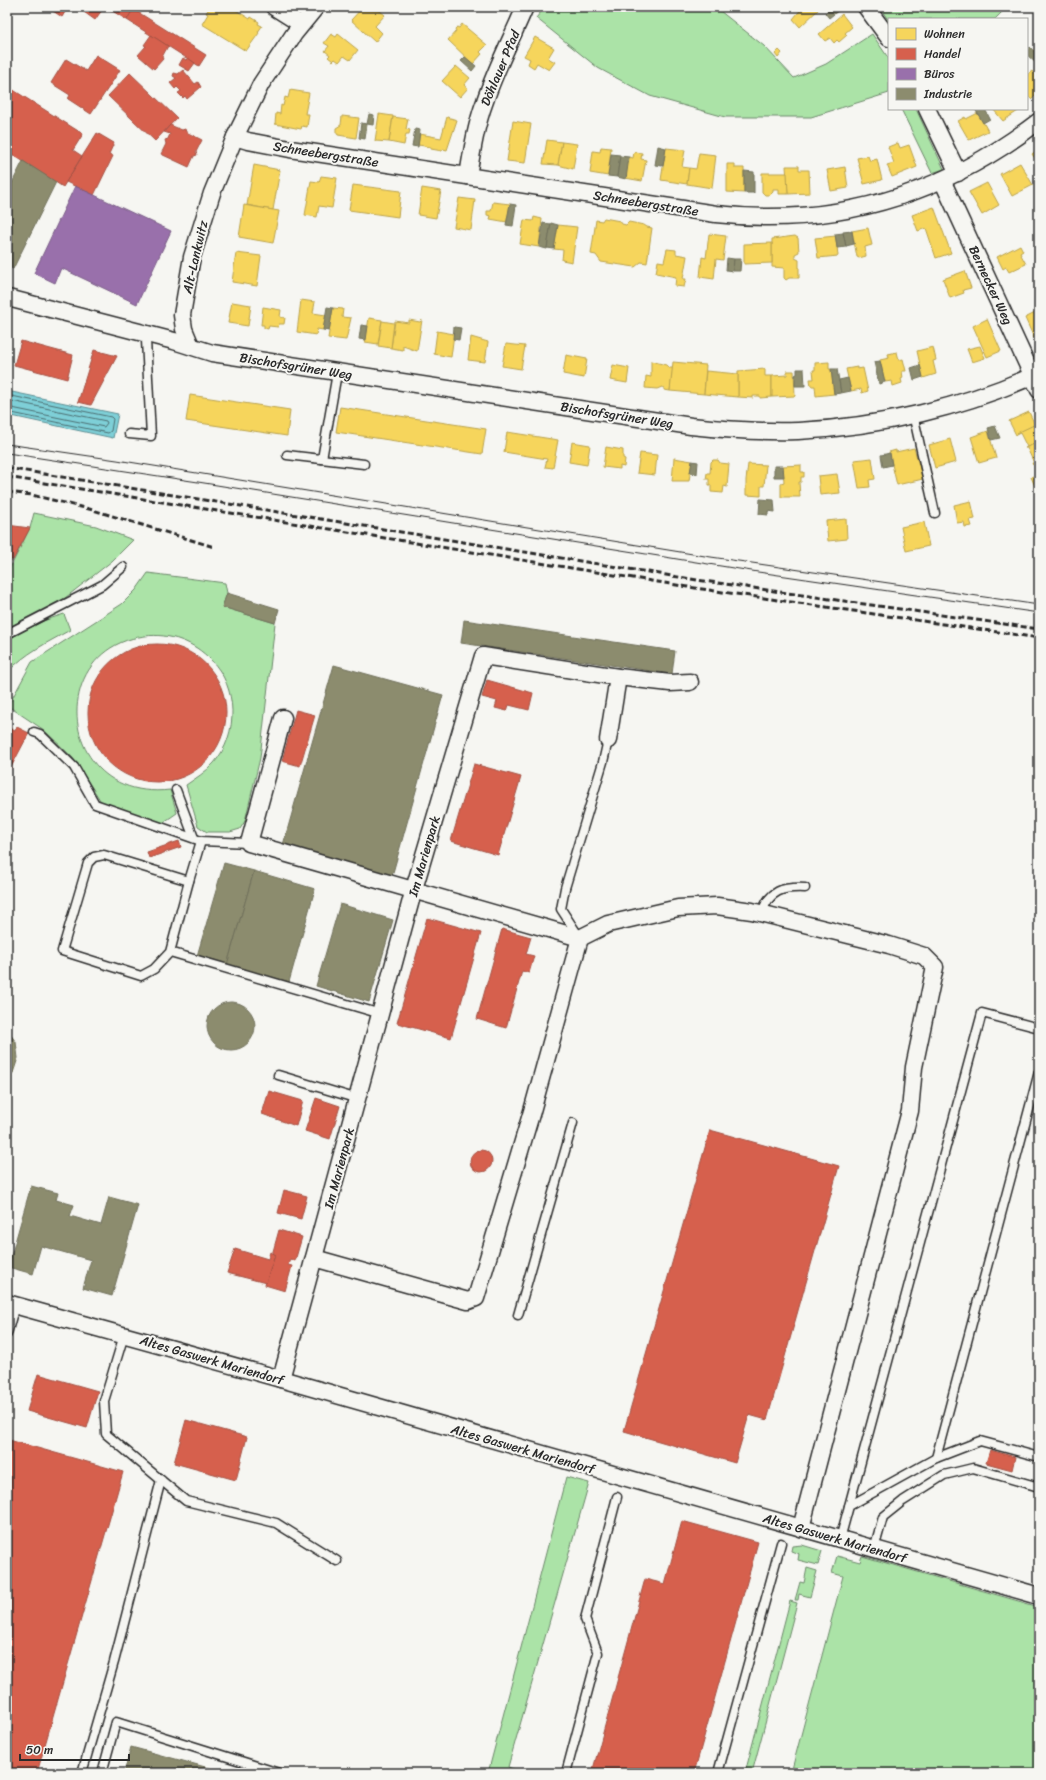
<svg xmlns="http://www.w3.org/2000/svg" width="1046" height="1780" viewBox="0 0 1046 1780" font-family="Sriracha,sans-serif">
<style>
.green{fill:#abe3a7;stroke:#6b8769}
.water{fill:#7ecfd7;stroke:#5d8d92}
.homes{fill:#f6d55c;stroke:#b9a24d}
.shops{fill:#d6604d;stroke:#a35043}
.offices{fill:#9970ab;stroke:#785b85}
.industry{fill:#8c8c6e;stroke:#6f6f5a}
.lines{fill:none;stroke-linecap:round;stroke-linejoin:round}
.shore{stroke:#4c6d70;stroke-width:1}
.lane-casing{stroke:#2b2b2b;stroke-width:11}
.street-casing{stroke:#2b2b2b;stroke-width:19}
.lane{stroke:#f6f6f2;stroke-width:8}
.street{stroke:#f6f6f2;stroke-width:16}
.tram{stroke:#2b2b2b;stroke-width:1}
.rail{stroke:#2b2b2b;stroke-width:3;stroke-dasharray:6 3;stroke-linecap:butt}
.labels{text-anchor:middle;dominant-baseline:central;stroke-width:4;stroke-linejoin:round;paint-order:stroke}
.street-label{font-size:13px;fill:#2b2b2b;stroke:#f6f6f2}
</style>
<rect width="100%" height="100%" fill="#f6f6f2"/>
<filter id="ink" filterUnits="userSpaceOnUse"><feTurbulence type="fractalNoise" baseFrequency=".025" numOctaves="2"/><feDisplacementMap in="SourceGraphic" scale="8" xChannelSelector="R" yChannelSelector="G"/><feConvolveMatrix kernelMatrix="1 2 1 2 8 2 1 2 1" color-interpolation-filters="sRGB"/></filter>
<g filter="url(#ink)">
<g class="green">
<polygon points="545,7 715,7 764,46 794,78 826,64 872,34 889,59 889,93 811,117 725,117 650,96 598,68 536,18"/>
<polygon points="879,7 1007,7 995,19 889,19 889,21"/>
<polygon points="901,109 916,109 944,169 932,173"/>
<polygon points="34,513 96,526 133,540 112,561 65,598 7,628 7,574 30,528"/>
<path d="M148,573L225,583L227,593L223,607L275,623L260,758L245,821L240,829L230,832H207L198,826L186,785C196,778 206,772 214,763C239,734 238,687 211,660C194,642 170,633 145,636C44,649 58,803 170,790L177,813L161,824L102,803L73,758L44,730L8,706L32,662L122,604L136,590Z"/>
<path d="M64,614L70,630C47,643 25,653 7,673V640L43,621Z"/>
<polygon points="566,1477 589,1483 508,1767 524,1773 488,1773"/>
<polygon points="802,1545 822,1551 818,1565 798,1560 799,1554 791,1551 792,1546"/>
<polygon points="837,1556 860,1562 862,1556 1039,1607 1039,1773 791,1773 843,1576 832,1573"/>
<polygon points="807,1568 817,1571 810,1597 799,1594 798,1600 795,1600 800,1582 804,1583"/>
<polygon points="790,1601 797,1603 752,1773 745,1773"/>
</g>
<polygon class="water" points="7,391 118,414 113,438 7,415"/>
<g class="homes">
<polygon points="210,7 231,7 250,19 251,17 259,22 258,24 262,26 258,32 259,33 246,51 202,24 208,14 206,13"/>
<polygon points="363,7 375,7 385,15 375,26 382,33 375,42 351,20"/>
<polygon points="803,7 821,7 800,27 793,19"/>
<polygon points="842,14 852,27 845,33 847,35 839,42 837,40 834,43 830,38 825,41 819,34"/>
<polygon points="462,24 487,45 480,52 482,54 473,64 448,40 456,31 455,29 457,27 459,28"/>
<polygon points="331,34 336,37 338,34 358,50 350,60 344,56 339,62 335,59 333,61 328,57 330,55 325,51 329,46 324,43"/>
<polygon points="535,37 554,48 548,58 555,62 549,70 537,63 534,68 528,64 530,59 524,56"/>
<polygon points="1039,45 1039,57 1033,51"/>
<polygon points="779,50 782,53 778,58 775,54"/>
<polygon points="456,66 470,78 464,85 468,88 460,97 442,81"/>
<polygon points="1032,71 1039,79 1039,92 1031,99 1027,94 1027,75"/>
<polygon points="290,90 309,93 305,114 309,114 307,127 302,126 301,129 275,124 276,113 280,114 281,105 283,106 285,97 288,98"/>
<polygon points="993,109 1016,109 1018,111 1003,121"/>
<polygon points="978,113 988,131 969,140 958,121 965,117 966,119"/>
<polygon points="379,114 393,116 389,142 375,141"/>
<polygon points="342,116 359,118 356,138 338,135 336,132 336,128 341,125"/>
<polygon points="393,117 408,119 406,129 410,130 409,134 406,134 404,145 389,142"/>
<polygon points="447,117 457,120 447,150 443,149 442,151 431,149 431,147 418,145 420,134 441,138"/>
<polygon points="513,121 531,124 525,163 507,161"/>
<polygon points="547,140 562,142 558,165 543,164"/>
<polygon points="562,142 577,144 573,169 558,165"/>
<polygon points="898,143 900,148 909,145 917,167 892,177 887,165 894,163 888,147"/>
<polygon points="601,147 611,148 608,176 590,173 593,151 600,152"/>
<polygon points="666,148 685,150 682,167 689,168 687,184 661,180"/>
<polygon points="1039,149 1039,164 1032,154"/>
<polygon points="634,152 642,153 641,159 646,160 642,181 625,178 629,157 633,158"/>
<polygon points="699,153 716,155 712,188 687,184 689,168 696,169"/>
<polygon points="868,156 870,161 877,159 882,180 864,184 857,158"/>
<polygon points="1020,163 1033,185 1012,196 1000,174"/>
<polygon points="727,164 735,164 735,168 744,168 744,193 727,192"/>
<polygon points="254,165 280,170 273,210 247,205"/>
<polygon points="786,166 799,166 799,170 809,170 810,193 788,194"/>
<polygon points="845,167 848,188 831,191 827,170"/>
<polygon points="762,173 787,173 788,194 779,194 779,189 773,189 773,192 770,195 765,195 762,192"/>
<polygon points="321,176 337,178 332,208 319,206 317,217 305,215 311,181 319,182"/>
<polygon points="987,183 999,205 982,215 969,192"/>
<polygon points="353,185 401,191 398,217 349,210"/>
<polygon points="422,188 441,191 436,218 418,215"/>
<polygon points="459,198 475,200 471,230 454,227"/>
<polygon points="493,202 510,204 507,222 490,219 491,216 487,215 487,211 491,211"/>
<polygon points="244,205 279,211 273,243 239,237"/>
<polygon points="934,207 951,253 936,258 926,228 918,231 912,215"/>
<polygon points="534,217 542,219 539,247 520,244 524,220 533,221"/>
<polygon points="604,218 620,221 622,224 626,225 629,222 644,225 647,227 652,228 647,263 641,262 635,267 601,262 596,255 591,254 596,220 602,221"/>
<polygon points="558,225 577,227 572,262 562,260 563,250 554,249"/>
<polygon points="868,228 872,245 865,247 866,256 859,258 857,257 852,231"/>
<polygon points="709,234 726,236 723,260 716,259 714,279 700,277 702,257 706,258"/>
<polygon points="795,236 798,238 799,252 795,254 795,258 799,260 799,278 789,278 786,280 784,278 784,268 772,267 772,239"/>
<polygon points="836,236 838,256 818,258 815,238"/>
<polygon points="772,243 772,263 744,264 744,244"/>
<polygon points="1020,245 1023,251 1020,253 1026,264 1009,272 1006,267 1003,269 997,257"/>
<polygon points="667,249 676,250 676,254 687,256 683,279 686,279 684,287 675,286 676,277 656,273 658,261 664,262"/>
<polygon points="236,253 261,256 257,286 232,282"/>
<polygon points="965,271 971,288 963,290 964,293 950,298 943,279"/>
<polygon points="301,300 315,302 313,313 326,315 323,330 317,329 316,335 297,332"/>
<polygon points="232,302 251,305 248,326 228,323"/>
<polygon points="263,307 281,310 280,317 285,318 284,324 279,324 278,327 269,326 268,329 264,328 264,325 261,325"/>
<polygon points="333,308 343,309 342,317 351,318 346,340 328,338"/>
<polygon points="1039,311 1039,336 1034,338 1025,318"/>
<polygon points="369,318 382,320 378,344 365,342"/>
<polygon points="987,319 1001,351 987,357 973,326"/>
<polygon points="409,320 420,322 422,320 417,351 403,346 403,350 391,348 395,321 409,323"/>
<polygon points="382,321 394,323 391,348 378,346"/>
<polygon points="437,331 454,334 451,357 434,354"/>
<polygon points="471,337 488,342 485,362 468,360"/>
<polygon points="506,344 525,346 521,369 502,366"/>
<polygon points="980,346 985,358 972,362 967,349"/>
<polygon points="933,347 936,360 933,361 936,374 923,378 917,351"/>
<polygon points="897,352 899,360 903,359 906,371 902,371 903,378 901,379 902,383 893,386 892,381 885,382 880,360 889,358 888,354"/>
<polygon points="566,355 587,359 584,378 563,374"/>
<polygon points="651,361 666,365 669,368 673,368 670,391 664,390 664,388 662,387 657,389 645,388 646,376 651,377"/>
<polygon points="673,362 706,365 704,394 670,391"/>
<polygon points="829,362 829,369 831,369 834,394 816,396 815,386 811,386 810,379 814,379 813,370 815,370 815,363"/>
<polygon points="613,365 629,368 627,383 610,380"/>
<polygon points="857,367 857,369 863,368 868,391 862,393 861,389 851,391 846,369"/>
<polygon points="765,369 765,376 772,376 772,397 760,398 760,396 753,396 753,398 738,397 738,371"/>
<polygon points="706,371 738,374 738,397 704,394"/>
<polygon points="787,371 794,371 795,396 772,397 772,376 787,375"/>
<polygon points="190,395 290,410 287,436 186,421"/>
<polygon points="340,407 486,429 482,454 336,432"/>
<polygon points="1029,412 1035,425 1016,435 1009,421"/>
<polygon points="1036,424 1039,432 1039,442 1027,447 1020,433 1017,433"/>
<polygon points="988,431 996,458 979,463 971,437"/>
<polygon points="507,432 558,440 553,468 545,467 547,459 504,452"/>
<polygon points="950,439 956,462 935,468 929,445"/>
<polygon points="572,442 590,445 587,465 569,462"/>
<polygon points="1039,442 1039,462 1033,465 1032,463 1034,463 1027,448 1025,448"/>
<polygon points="606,447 623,450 623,458 625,459 624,467 620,466 620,469 603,467"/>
<polygon points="914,448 923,479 897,485 889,452 896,450 896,452"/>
<polygon points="640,453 657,455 655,475 637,473"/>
<polygon points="674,458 692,461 689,481 672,481"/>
<polygon points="872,458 875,479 869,480 870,487 859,488 854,460"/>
<polygon points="713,460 718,460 720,463 729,464 727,487 724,486 723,493 711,492 711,485 709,485 709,479 706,479 707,473 710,473 711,462"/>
<polygon points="748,464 766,465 764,486 761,486 761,496 746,495 746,480"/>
<polygon points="801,465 801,472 804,472 804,477 801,477 801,482 799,482 800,497 781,497 781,483 784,482 783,466"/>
<polygon points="1039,469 1039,493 1038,493 1031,477 1038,474 1037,470"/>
<polygon points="837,474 840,493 820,495 818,476"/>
<polygon points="971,501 975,519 970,520 972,526 965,527 964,522 957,523 954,505"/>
<polygon points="846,519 847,539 828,541 826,521"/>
<polygon points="924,522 929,546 906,551 901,527"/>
</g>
<g class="shops">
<polygon points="47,7 68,7 62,17"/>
<polygon points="77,7 104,7 95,20"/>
<polygon points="106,7 135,7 127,20"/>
<polygon points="133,9 206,55 199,66 127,20"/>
<polygon points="151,35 168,46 162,57 163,59 154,69 138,55 146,46 144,45"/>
<polygon points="96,55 120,70 91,114 68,99 70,95 51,83 66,59 86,71"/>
<polygon points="183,58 186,60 188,58 195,63 189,71 179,65"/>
<polygon points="183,70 195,84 198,82 201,87 187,99 185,96 183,98 178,93 181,91 177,87 175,89 170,83 176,78 173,76 174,73 178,74"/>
<polygon points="130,73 177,118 155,141 108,96"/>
<polygon points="7,86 83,134 73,150 82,156 63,187 7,151"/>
<polygon points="170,125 182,130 185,129 186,132 202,140 196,152 197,155 194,156 189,167 161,154 166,144 165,140 168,139 170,134 164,132"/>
<polygon points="97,133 114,143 109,154 113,156 94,195 66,182"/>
<polygon points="21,341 73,355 67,379 14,365"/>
<polygon points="94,350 117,356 91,405 78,402"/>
<polygon points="7,525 30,528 13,560 7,560"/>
<circle cx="157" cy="713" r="69"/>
<polygon points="487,680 533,693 529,710 509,705 507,711 495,708 497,701 482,697"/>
<polygon points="296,710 315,715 300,766 282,761"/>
<polygon points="7,727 15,731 17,727 29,733 8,773"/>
<polygon points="474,764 521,777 498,855 451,841"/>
<polygon points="179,841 181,847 149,858 147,852"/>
<polygon points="427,918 481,933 451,1038 397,1023"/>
<polygon points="502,929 531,937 526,954 534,956 529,973 522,971 506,1028 477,1019"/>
<polygon points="269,1091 303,1101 296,1126 262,1114"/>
<polygon points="316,1098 340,1106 330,1139 305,1131"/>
<polygon points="710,1130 839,1166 767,1420 749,1415 735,1463 624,1431"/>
<circle cx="481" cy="1161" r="11"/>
<polygon points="284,1190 307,1196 301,1219 278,1213"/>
<polygon points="279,1230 302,1237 295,1261 290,1259 288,1265 292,1266 285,1291 265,1285 275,1255 272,1255"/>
<polygon points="235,1249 268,1259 270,1252 275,1255 266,1283 227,1273"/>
<polygon points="38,1374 98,1391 87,1428 27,1411"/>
<polygon points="186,1420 247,1437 236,1480 174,1463"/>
<polygon points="9,1440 123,1472 37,1773 7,1773 7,1445"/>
<polygon points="990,1450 1015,1457 1012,1470 986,1463"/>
<polygon points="682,1521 758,1542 694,1773 592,1773 645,1579 665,1584"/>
</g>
<polygon class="offices" points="75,186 171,231 137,304 61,268 55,283 34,273"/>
<g class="industry">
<polygon points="833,7 836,7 839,10 829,18 825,13"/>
<polygon points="1030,47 1039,57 1039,62 1037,64 1027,55 1027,50"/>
<polygon points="465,57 476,66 472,71 461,61"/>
<polygon points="975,109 985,109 990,119 983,123"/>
<polygon points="369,114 374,115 373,125 367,124"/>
<polygon points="361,123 367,124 365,139 359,138"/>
<polygon points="415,129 420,130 418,147 412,146"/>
<polygon points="658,146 666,148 663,166 655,165"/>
<polygon points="611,154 620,155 617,177 608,176"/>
<polygon points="620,156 629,157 626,179 617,177"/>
<polygon points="23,161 56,182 13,269 7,266 7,193"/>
<polygon points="744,171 754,172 754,193 744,193"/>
<polygon points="510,204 516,205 513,226 506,225"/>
<polygon points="543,223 551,224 547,249 539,247"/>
<polygon points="551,223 558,225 554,249 547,248"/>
<polygon points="852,231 854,244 846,246 843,232"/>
<polygon points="843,233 846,247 837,248 835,234"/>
<polygon points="727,258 734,259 733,271 726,270"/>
<polygon points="734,259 741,259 740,271 733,271"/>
<polygon points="327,307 333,308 329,331 323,330"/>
<polygon points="361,325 368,326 366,340 359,339"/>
<polygon points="454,327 461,328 459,340 453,339"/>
<polygon points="880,361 885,382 879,384 874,362"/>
<polygon points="920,365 923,377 914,380 911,368"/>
<polygon points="797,369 804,369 805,386 795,386 795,375 797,374"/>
<polygon points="831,369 837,369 841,393 834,394"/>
<polygon points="848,378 851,391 841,393 839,380"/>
<polygon points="995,426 1000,438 991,440 988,428"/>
<polygon points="890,453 892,465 883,467 881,455"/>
<polygon points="692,461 698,462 697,474 690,473"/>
<polygon points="774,466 783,466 784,477 774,477"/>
<polygon points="760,499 774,500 775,512 768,511 768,515 759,514"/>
<polygon points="227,593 279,609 275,623 222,607"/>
<polygon points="464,620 675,651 672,674 461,643"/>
<polygon points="334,665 443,695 392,876 283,845"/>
<polygon points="224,863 254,871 227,965 197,956"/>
<polygon points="254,871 315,889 289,982 227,965"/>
<polygon points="340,904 393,920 369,1002 316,986"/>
<circle cx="231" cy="1026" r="24"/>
<polygon points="7,1030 16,1042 18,1058 13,1073 7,1080"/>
<polygon points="31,1186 58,1193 56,1200 74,1205 70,1216 101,1225 109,1197 138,1205 112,1296 83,1288 91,1260 41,1246 33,1274 8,1267"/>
<polygon points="131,1747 224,1772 224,1773 124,1773"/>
</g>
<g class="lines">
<g class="shore">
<polyline points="7,395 111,417 113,419 111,431 108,433 7,412"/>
<polyline points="7,400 106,421 107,423 104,427 7,407"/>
</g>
<g class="lane-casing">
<g id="lane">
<polyline points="913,414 935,513"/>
<polyline points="129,434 151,436 146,340 147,334"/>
<polyline points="287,455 364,464"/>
<polyline points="322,459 337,373"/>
<polyline points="7,634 102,585 123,567"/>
<polyline points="34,732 40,734 74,767 95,804 201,841"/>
<polyline points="176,790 194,838"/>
<polyline points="189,881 201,841 249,843"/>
<path d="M762,913C769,890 783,887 805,888"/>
<polyline points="578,935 561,909 565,888 603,762 608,740"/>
<polyline points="170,952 189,881 104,855 94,857 88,863 62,951 141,976 154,969 170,952 381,1014"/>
<polyline points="278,1075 358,1099"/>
<polyline points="518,1315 573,1123"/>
<polyline points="7,1334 15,1305"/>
<polyline points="124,1335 104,1401 106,1434 186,1501 276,1523 337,1561"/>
<polyline points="936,1458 1039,1072"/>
<polyline points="849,1506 982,1013 1039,1028"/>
<polyline points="840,1539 849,1506 936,1458 980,1441 1039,1457"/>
<polyline points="874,1549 883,1517 903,1501 944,1475 973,1468 1039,1487 1039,1486"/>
<polyline points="82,1773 114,1662 161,1480"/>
<polyline points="102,1773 116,1722 279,1773"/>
<polyline points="566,1773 598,1653 585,1619 617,1497"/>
<polyline points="718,1773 781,1543"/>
</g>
</g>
<g class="street-casing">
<g id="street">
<polyline points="274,7 301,24"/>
<polyline points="866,7 889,38"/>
<polyline points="927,109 958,173"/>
<path d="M235,137L248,141L290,149L716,214C837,228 943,195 1039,121"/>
<path d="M468,176C472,151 476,125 485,101C496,68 512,38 525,7"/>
<polyline points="942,180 1039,390"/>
<path d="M8,298L174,341L212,353L691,426C727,430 762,432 798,431C880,427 965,407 1039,373"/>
<polyline points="191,346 184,329 182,315 192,257 212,193 235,137 261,84 294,34 316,7"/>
<polyline points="283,718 249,843 580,938 608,924 678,908 717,906 752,911 889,945 924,956 935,967 914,1067 910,1111 801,1528"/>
<polyline points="608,740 618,677"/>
<polyline points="314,1258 468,1301 476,1298 532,1111 580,938"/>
<polyline points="7,1303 281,1379 1039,1596"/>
<polyline points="281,1379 414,889 483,656 618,677 670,683 690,682"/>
</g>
</g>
<use href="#lane" class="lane"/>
<use href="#street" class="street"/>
<g class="tram">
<polyline points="7,444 117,460 711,557 1039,605"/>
<polyline points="7,453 198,482 758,572 1039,613"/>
</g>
<g class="rail">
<polyline points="7,468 697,580 1039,629"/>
<polyline points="7,477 695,588 1039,638"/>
<polyline points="7,492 32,495 93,510 214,547"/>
</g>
</g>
</g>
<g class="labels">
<g class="street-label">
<text transform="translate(500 68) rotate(-67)">Döhlauer Pfad</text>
<text transform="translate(326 154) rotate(9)">Schneebergstraße</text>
<text transform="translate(646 203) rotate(9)">Schneebergstraße</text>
<text transform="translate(195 257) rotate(-77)">Alt-Lankwitz</text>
<text transform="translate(991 285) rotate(65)">Bernecker Weg</text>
<text transform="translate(296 366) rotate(9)">Bischofsgrüner Weg</text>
<text transform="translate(617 415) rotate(9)">Bischofsgrüner Weg</text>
<text transform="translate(424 856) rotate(-74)">Im Marienpark</text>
<text transform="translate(339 1168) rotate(-75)">Im Marienpark</text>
<text transform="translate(212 1360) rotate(16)">Altes Gaswerk Mariendorf</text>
<text transform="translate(523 1449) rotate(16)">Altes Gaswerk Mariendorf</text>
<text transform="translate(835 1538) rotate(16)">Altes Gaswerk Mariendorf</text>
</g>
</g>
<rect width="1046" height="1780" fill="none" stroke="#f6f6f2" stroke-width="24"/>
<rect x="12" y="12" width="1022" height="1756" fill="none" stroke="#2b2b2b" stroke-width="1.5" filter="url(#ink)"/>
<rect x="888" y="18" width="140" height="92" fill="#f6f6f2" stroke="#a5a5a2"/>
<rect x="896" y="28" width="20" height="12" fill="#f6d55c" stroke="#a5a5a2"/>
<text x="924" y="38" font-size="12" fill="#2b2b2b">Wohnen</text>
<rect x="896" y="48" width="20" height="12" fill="#d6604d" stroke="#a5a5a2"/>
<text x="924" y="58" font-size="12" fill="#2b2b2b">Handel</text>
<rect x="896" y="68" width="20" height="12" fill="#9970ab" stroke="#a5a5a2"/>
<text x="924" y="78" font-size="12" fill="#2b2b2b">Büros</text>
<rect x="896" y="88" width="20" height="12" fill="#8c8c6e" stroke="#a5a5a2"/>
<text x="924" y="98" font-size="12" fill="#2b2b2b">Industrie</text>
<path d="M20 1754v6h109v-6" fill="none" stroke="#2b2b2b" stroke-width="2"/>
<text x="26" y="1754" font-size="12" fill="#2b2b2b" stroke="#f6f6f2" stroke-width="3" paint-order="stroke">50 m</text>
</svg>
